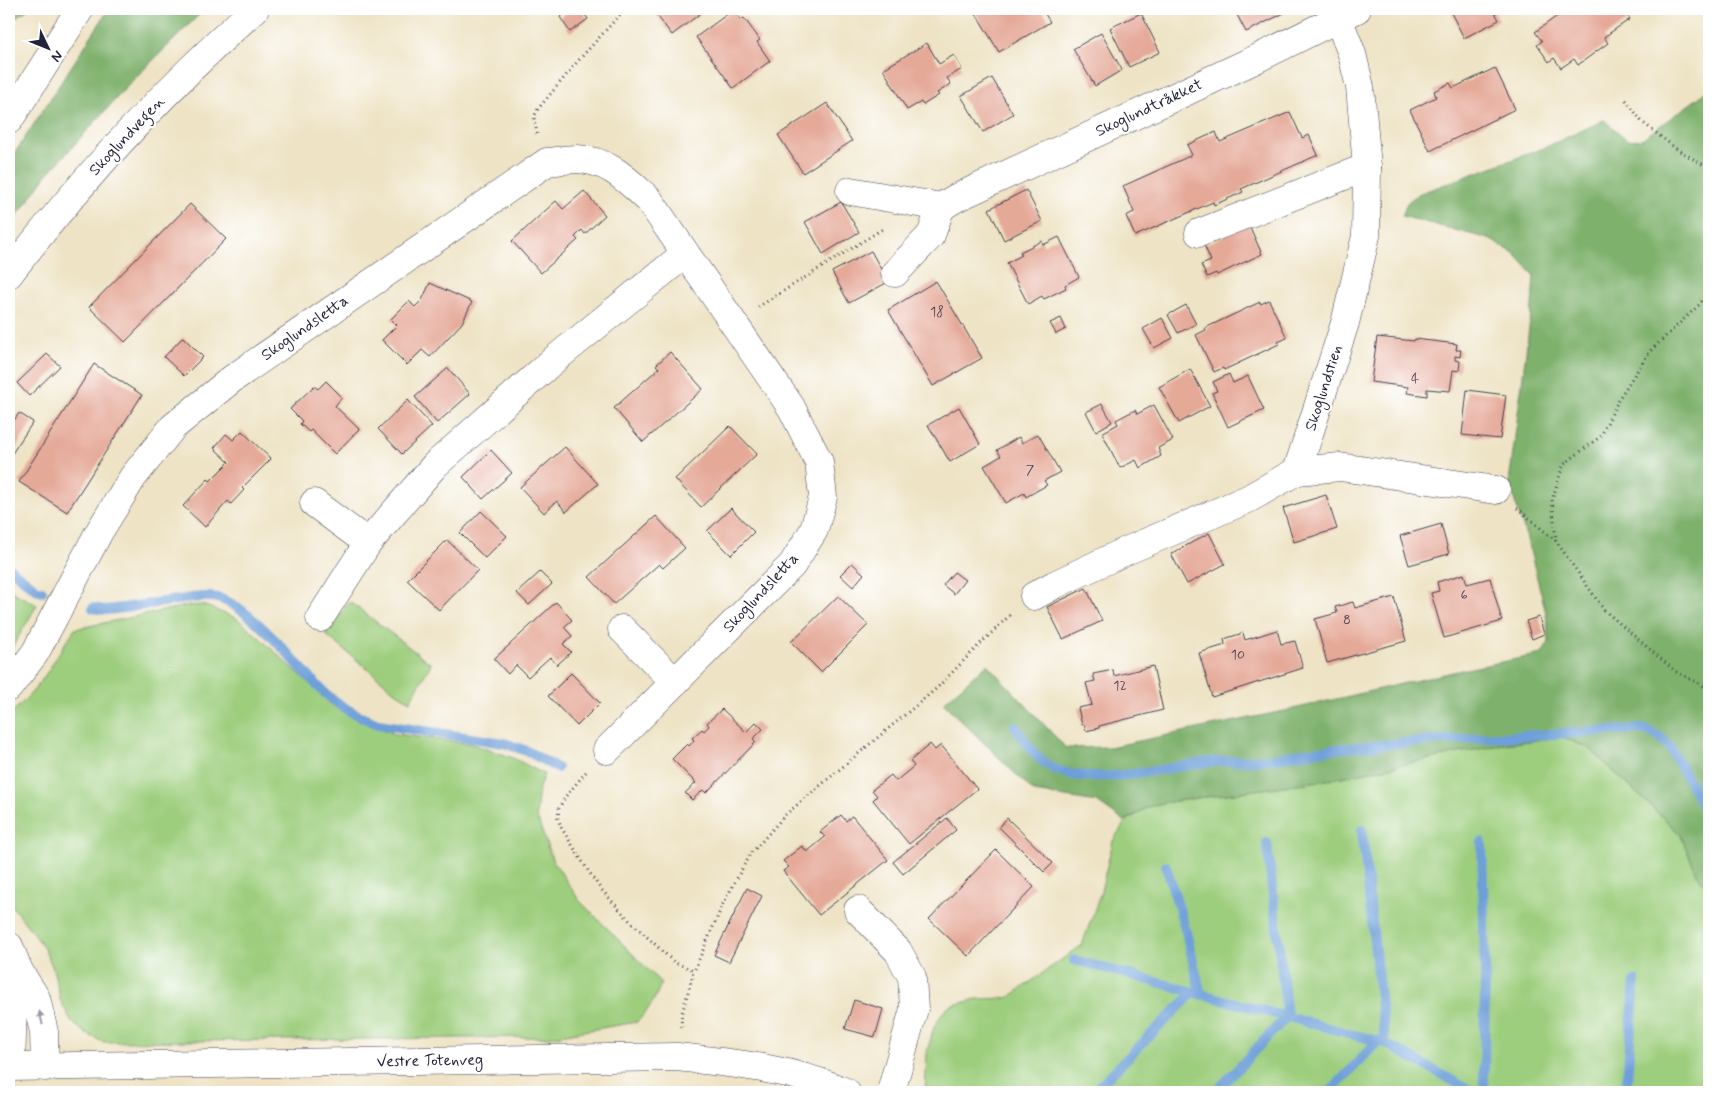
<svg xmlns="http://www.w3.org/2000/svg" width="1718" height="1101" viewBox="0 0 1718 1101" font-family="Mynerve,sans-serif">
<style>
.green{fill:#9dce7d;stroke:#60785c}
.forest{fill:#7eb16c;stroke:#506a54}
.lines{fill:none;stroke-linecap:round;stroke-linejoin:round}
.stream{stroke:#6d9fd8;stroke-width:10}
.building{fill:#e5a998}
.minor-casing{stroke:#413f50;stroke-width:29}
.path{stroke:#413f50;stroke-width:3;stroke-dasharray:1 4;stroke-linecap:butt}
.minor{stroke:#fff;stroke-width:28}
.oneway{fill:#9c9ca7}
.labels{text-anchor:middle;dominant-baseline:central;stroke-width:4.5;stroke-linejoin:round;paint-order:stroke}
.number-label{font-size:14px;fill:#534452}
.street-label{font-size:16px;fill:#22223b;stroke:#fff}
</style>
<rect width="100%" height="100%" fill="#fff"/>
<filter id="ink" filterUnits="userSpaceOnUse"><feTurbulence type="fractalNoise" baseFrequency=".02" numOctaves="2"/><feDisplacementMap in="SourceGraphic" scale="10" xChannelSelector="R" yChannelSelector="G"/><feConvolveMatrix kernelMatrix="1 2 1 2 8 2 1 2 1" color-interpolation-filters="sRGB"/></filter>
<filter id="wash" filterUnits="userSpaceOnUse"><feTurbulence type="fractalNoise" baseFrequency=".0096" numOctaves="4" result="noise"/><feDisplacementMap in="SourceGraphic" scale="20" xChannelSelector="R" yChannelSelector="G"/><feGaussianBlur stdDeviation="1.12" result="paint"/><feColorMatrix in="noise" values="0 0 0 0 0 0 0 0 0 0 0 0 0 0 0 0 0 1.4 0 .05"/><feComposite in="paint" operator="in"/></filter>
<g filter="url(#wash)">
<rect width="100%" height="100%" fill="#eee3c5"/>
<g class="green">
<polygon points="9,590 37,605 9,653"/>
<polygon points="350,602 431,664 410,701 397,693 325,634"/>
<path d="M203,605L236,618L250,629L321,694L335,706L359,720L395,734L471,744L511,757L544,774L539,787L536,815L552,859L579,900L661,983C656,998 649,1010 637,1022L548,1037L103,1042L85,1033L72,1022L61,1002L53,968L43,946L9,902V715C24,702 37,688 48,671C57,657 65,642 75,629L186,606Z"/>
<polygon points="1562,737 1589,748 1680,834 1697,874 1709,892 1709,1092 925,1092 927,1052 934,1027 943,1012 950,1006 976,999 1008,998 1082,945 1100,895 1113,841 1125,822 1148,807 1162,803 1327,780 1503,744"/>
</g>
<g class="forest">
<polygon points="9,9 28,9 9,23"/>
<polygon points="109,9 205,9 132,81 46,176 9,227 9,162"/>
<polygon points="1709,90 1709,892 1697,874 1680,834 1589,748 1562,737 1503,744 1327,780 1162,803 1148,807 1124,821 1097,802 1034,792 943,703 987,664 1066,748 1110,747 1289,710 1466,669 1542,654 1549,642 1546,613 1527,539 1509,483 1532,305 1534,275 1514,253 1489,239 1402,216 1407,203 1418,194 1544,148 1604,120 1627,140 1642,139"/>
</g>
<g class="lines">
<g class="stream">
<polyline points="9,568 36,589 42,591"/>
<path d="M93,608L105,610C129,608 153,603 177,600C188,599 199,596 211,597C247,599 299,669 326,694C341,708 359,716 378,724L504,743L527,751L557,768"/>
<path d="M1015,726C1029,748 1042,769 1070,774C1110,783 1171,766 1212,762C1231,760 1250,761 1269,759C1283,757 1296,754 1310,752C1420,739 1532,736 1642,729C1654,733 1661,737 1669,746L1709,817"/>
<polyline points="1362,830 1385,1043"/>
<polyline points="1482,842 1485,966 1484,1092"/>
<polyline points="1166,866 1186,932 1201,995"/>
<polyline points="1074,960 1385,1043 1473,1092"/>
<polyline points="1093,1092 1193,993"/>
<polyline points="1216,1092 1287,1016 1267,843"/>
<polyline points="1330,1092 1378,1041"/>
<polyline points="1626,1092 1635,981"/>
</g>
</g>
<g id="blocks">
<g class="building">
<polygon points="571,9 581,9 588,19 570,32 560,17"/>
<polygon points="652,9 698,9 701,13 672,35"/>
<polygon points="980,9 1042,9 1050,22 999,52 975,12"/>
<polygon points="1234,9 1287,9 1288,11 1246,32"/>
<polygon points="1449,9 1493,9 1499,20 1464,38"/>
<polygon points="1567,9 1587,9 1588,11 1592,9 1623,9 1630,19 1604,37 1608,43 1578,65 1574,59 1561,68 1554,58 1549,62 1537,45 1542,41 1535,32"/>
<polygon points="733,10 741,20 744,18 760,40 757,42 770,61 733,88 696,37"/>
<polygon points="1141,13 1160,52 1129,67 1110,28"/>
<polygon points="1101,33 1122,70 1095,86 1073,49"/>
<polygon points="927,43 939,64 954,55 962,69 947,78 951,84 937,93 939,95 923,105 921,102 907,110 883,69"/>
<polygon points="1495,68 1515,109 1430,151 1410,110 1436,97 1434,91 1450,83 1453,88"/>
<polygon points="992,78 1013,114 983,132 961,96"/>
<polygon points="827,103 852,141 803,173 778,135"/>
<polygon points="1290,112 1302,138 1309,135 1318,155 1241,189 1243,192 1214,205 1213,202 1135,236 1126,216 1134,212 1123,186 1192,155 1187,145 1216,132 1220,142"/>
<polygon points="1026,190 1042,221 1004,240 989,209"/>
<polygon points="584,191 605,215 585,234 582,230 575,237 578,240 541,273 512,241 556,201 563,209"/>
<polygon points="841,202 859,232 823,254 805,222"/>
<polygon points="190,204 226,239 125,342 89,307"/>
<polygon points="1249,225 1262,254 1217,275 1216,273 1207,277 1201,265 1211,261 1204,245"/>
<polygon points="1059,237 1079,277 1065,285 1066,288 1044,299 1042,296 1028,304 1007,263 1022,255 1020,252 1042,241 1043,245"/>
<polygon points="871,251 888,282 849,303 832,272"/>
<polygon points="936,281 982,358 933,386 888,310"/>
<polygon points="430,283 472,302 462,323 430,357 422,350 407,365 382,340 397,325 391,319 409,301 415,307 422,300"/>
<polygon points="1269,300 1287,338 1278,342 1279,344 1224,370 1223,368 1214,372 1196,335 1206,330 1205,328 1260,302 1261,304"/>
<polygon points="1186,305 1196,324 1178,333 1168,315"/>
<polygon points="1061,318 1066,329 1056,334 1050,323"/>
<polygon points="1162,318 1173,338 1154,348 1143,329"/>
<polygon points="183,337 203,357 184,376 164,357"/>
<polygon points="1377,337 1414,341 1415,339 1457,344 1456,350 1461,350 1460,357 1455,356 1455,360 1460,361 1459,371 1453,370 1450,391 1427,389 1427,396 1407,393 1408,387 1371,382"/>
<polygon points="670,352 703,389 643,442 614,408 659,368 656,365"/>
<polygon points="47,354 60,366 29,396 17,383"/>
<polygon points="94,364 142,395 67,512 19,482"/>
<polygon points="448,368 470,394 437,423 415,397"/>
<polygon points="1190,369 1210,406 1179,423 1159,387"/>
<polygon points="1229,374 1233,383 1248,376 1264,410 1228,427 1212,393 1217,391 1213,382"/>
<polygon points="326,381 342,397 335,406 359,429 335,454 311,430 309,432 300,424 302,421 290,409 314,386 318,389"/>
<polygon points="1467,390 1506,395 1500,439 1462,435"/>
<polygon points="408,400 432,426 402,454 378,429"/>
<polygon points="1102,404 1112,422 1096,431 1086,412"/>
<polygon points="1154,405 1173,440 1158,448 1161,456 1140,468 1136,460 1120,468 1102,433 1118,424 1116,420 1135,410 1137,414"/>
<polygon points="959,407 980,444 950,462 928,425"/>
<polygon points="19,413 33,422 9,458 9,428"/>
<polygon points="730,426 757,454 701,507 675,479"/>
<polygon points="242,431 271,459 242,488 244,490 231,504 228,501 205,527 183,506 208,479 210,481 229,462 214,448 226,434 233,440"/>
<polygon points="1038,434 1060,472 1044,481 1047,485 1026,497 1024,493 1006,503 984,466 1001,456 997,450 1019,437 1022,443"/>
<polygon points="565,447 598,484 566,512 557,501 544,513 520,487"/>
<polygon points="491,450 512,473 483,499 463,477"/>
<polygon points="1326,495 1337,529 1294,542 1283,508"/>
<polygon points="731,508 754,532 731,555 707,531"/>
<polygon points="481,511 507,536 485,558 460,533"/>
<polygon points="656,516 685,548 663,568 659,564 614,604 589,577"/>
<polygon points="1441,524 1449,554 1409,565 1400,536"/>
<polygon points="1209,533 1225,564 1187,584 1171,554"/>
<polygon points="447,540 478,570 439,610 407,580"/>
<polygon points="852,563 864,574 853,587 840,575"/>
<polygon points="540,572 552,584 529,605 517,593"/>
<polygon points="954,572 965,580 954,594 943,585"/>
<polygon points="1464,574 1467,584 1490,578 1502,621 1444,638 1431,593 1439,591 1437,582"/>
<polygon points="1086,588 1102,621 1063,639 1047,607"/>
<polygon points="838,596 868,625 821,672 791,642"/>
<polygon points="1394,597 1406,641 1327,663 1315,619 1337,613 1335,607 1353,602 1355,608"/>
<polygon points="556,602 572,620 564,627 572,636 563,644 571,652 557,665 550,657 528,677 516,665 508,674 494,659"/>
<polygon points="1539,617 1544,634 1532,639 1526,621"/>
<polygon points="1277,630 1281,644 1295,641 1303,668 1212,697 1199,653 1225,645 1224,639 1243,633 1245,640"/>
<polygon points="1153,666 1163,710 1099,726 1099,728 1086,731 1084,724 1082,725 1078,708 1092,705 1086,683 1095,681 1093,674 1113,670 1114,676"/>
<polygon points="571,673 600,703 577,726 548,696"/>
<polygon points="722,709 746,732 756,722 763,729 753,739 756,742 706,793 703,790 692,800 685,793 696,783 672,759 687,744 689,746 694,740 692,738 702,729 704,731 709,726 707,723"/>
<polygon points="930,744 935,750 941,745 977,789 909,844 873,800 877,796 872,790 891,775 896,781 914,766 910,761"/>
<polygon points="841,815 846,821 852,816 888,860 819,915 783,871 789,867 783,861 802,846 807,852 825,837 820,832"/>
<polygon points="947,818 956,830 903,874 893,862"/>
<polygon points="1007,818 1053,863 1044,872 999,827"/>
<polygon points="996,850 1034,887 968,956 929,919"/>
<polygon points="747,888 762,896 729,962 714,955"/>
<polygon points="854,1000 883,1009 875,1037 845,1029"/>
</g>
</g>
</g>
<g filter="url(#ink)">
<use href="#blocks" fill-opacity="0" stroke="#413f50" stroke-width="1"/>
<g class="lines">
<g class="minor-casing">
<g id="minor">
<polyline points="9,120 80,9"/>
<polyline points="850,191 941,207 931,235 895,273"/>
<polyline points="941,207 956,198 1254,60 1357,9"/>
<polyline points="1199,233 1367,167"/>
<path d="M9,274C83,178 165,89 255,9"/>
<polyline points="1297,471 1340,467 1496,490"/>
<polyline points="314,503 368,543"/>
<polyline points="1034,596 1054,585 1126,551 1248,499 1297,471 1345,323 1366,236 1367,167 1360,87 1352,54 1338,18"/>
<polyline points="320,618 368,543 435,465 555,359 685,254"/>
<polyline points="622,629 675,682"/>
<path d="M9,687L35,653L99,532L133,477L173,427L232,379L547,162C557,161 568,159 577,159C609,160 627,180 649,200L791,407L819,462L823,497L814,530L792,565L607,750"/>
<polyline points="858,910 898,951 912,977 914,1009 891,1092"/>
<polyline points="9,946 19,971 36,998 44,1032 45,1067"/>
<path d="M9,1067L677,1057C735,1063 792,1069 846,1092"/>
<polyline points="11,1067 13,1005 19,971"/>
</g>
</g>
<g class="path">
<polyline points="1626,100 1642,122 1678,150 1709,168"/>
<polyline points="537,134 534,117 538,109 578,61 625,9"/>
<polyline points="758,307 884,228"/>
<polyline points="1517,508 1556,541 1604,610 1675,671 1709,689"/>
<polyline points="1556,541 1552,500 1563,465 1601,436 1620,397 1650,351 1698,306 1709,293"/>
<polyline points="586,772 566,796 559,808 558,818 561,827 589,872 600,888 629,920 675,963 694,970"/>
<polyline points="681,1027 682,1013 694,971 723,904 749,856 785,815 937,688 981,643 1010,615"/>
</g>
<use href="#minor" class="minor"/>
</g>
<defs><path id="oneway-solid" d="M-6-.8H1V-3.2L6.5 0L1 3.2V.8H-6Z" transform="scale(1.25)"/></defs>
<use class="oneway" href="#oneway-solid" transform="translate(41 1018) rotate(-103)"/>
</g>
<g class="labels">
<g class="number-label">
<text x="937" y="312">18</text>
<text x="1415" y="379">4</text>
<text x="1030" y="470">7</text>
<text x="1464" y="595">6</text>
<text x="1347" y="620">8</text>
<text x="1238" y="655">10</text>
<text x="1120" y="686">12</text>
</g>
<g class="street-label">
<text transform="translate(1149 108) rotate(-25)">Skoglundtråkket</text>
<text transform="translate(127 136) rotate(-47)">Skoglundvegen</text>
<text transform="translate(305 328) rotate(-35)">Skoglundsletta</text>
<text transform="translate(1324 388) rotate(-72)">Skoglundstien</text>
<text transform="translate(761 593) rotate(-47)">Skoglundsletta</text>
<text transform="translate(430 1061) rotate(-1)">Vestre Totenveg</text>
</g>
</g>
<rect width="1718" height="1101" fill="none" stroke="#fff" stroke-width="30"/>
<g transform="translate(48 48) rotate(133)" stroke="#ffffff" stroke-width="4" paint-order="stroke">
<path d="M0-4L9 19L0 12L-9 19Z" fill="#22223b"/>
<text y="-8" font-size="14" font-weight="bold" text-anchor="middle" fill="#22223b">N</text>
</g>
</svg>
